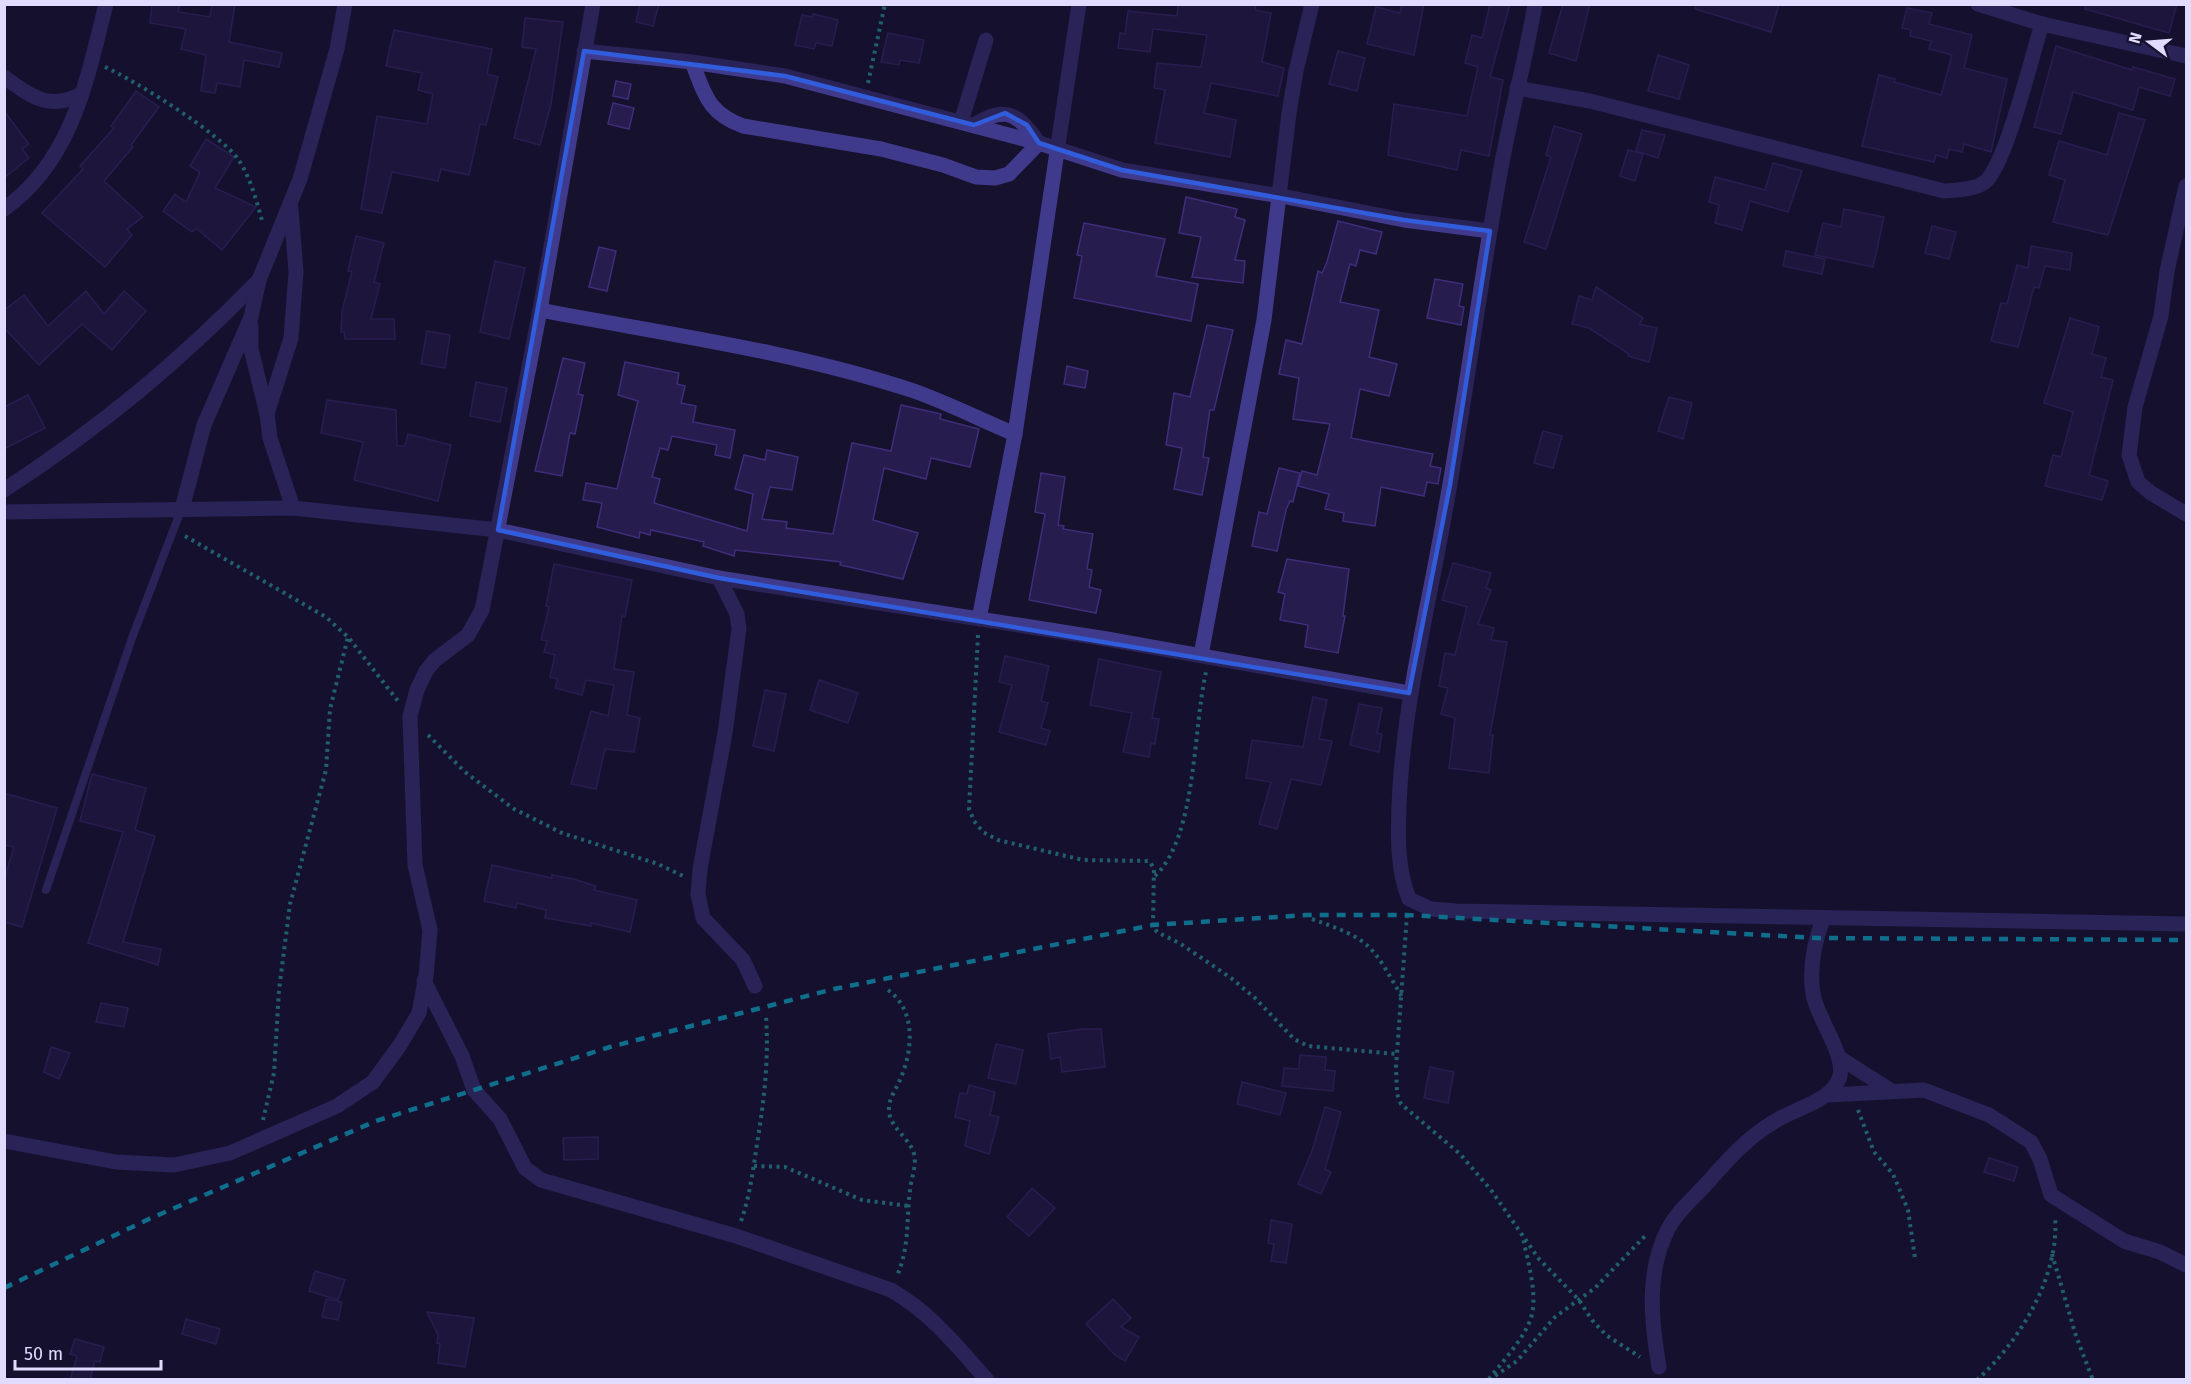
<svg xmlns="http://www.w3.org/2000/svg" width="2191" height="1384" viewBox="0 0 2191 1384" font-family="'Fira Sans',sans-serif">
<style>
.building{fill:#271c4e;stroke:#3f2d7b;stroke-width:1.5}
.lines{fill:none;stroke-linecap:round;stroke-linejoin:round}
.path{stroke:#2dc2bd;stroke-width:4;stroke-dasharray:3 4.5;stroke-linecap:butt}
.service{stroke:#403a8d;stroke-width:8}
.minor{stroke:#403a8d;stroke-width:15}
.rail{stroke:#08e0ff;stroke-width:4.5;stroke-dasharray:9 8;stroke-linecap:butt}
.marked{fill:none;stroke:#315cdc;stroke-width:4.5;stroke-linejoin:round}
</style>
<rect width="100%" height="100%" fill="#16112d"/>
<g class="building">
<polygon points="152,4 180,4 178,12 210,17 212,4 235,4 229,42 282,53 279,67 244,60 240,87 217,83 215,93 201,91 206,55 181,49 186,29 150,23"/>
<polygon points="640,4 659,4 653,26 636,22"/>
<polygon points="1178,4 1256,4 1255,10 1271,13 1262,62 1284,68 1278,96 1211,83 1204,113 1236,120 1230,157 1155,143 1165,90 1154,88 1157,63 1201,67 1207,35 1153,29 1150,52 1118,48 1120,33 1125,34 1128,11 1177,16"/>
<polygon points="1402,4 1424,4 1414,55 1367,44 1376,7 1400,13"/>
<polygon points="1490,4 1510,4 1490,77 1503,80 1489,156 1461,150 1457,170 1388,155 1394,104 1467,116 1478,67 1465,63 1472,35 1482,38"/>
<polygon points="1563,4 1590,4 1576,61 1549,53"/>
<polygon points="1696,4 1779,4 1771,32 1695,9"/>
<polygon points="2086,4 2177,4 2169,33 2085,9"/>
<polygon points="1907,8 1932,13 1929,24 1972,35 1964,68 2007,79 1991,152 1964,144 1962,152 1949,149 1947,158 1936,155 1934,162 1862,146 1879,75 1895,79 1894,82 1941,95 1952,55 1929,49 1931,41 1910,36 1911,30 1902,28"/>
<polygon points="813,14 838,20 832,46 816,43 814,49 795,45 802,15 812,17"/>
<polygon points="525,18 563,22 551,104 540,145 514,138 536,49 522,47"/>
<polygon points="394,30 492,49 487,74 498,77 486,125 480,124 469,175 441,169 438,181 392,172 382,213 361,209 377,116 427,124 433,94 418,90 422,73 386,66"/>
<polygon points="888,33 924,40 919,63 900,60 899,65 881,62"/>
<polygon points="2056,46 2132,70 2133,67 2175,79 2170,96 2139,87 2133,110 2073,92 2061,134 2034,127"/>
<polygon points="1338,51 1365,58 1357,91 1329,84"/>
<polygon points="1658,55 1689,65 1679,99 1648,91"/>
<polygon points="616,81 631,84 628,99 613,96"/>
<polygon points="136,91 159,107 131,145 133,147 104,181 143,217 127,229 132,235 105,267 42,213 83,169 80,166 114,128 111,126"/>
<polygon points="613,103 634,108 629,129 608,124"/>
<polygon points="4,111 29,144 22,149 29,158 4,178"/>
<polygon points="2119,113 2145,120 2108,235 2053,222 2065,180 2049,175 2059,141 2107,155"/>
<polygon points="1554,126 1582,134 1546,249 1524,242 1551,157 1546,155"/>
<polygon points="1642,130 1665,135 1658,158 1636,151"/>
<polygon points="206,139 234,157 215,188 256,207 222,250 196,228 192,232 163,211 175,194 186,202 200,172 190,166"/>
<polygon points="1628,150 1643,154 1635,181 1620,176"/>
<polygon points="1773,163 1802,171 1788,212 1750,201 1742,230 1715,223 1719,205 1709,202 1715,177 1765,190"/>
<polygon points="1186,197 1237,209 1235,217 1245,220 1235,260 1245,261 1243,283 1192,277 1201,237 1179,233"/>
<polygon points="1844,209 1884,217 1873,267 1815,255 1823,223 1841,227"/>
<polygon points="1338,221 1382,232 1376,254 1360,250 1356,266 1350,264 1340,302 1379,310 1369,357 1397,364 1389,396 1360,389 1351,438 1433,454 1430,466 1441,468 1438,484 1427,482 1424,496 1381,487 1375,526 1343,521 1344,513 1325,509 1329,494 1298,486 1302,471 1317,475 1330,424 1293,419 1299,378 1279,374 1286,340 1302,344 1318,271 1322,273 1327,262"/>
<polygon points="1084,223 1165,239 1156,276 1198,284 1191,321 1074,298 1082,256 1077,255"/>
<polygon points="1932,226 1956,232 1949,259 1925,253"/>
<polygon points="356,236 384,243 374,282 380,284 371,319 394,319 395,339 345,339 344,332 341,332 342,311 352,272 348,271"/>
<polygon points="2031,246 2072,253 2070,270 2045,266 2039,288 2034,287 2018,347 1991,341 2001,303 2007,304 2017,265 2028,268"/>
<polygon points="599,247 616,251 607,291 589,287"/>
<polygon points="1786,251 1825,259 1822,274 1783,266"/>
<polygon points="495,261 525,268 509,339 480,332"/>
<polygon points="1435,279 1463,284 1459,306 1464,307 1461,325 1427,318"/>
<polygon points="1596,287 1643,318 1639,324 1657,328 1649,362 1628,356 1629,354 1589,328 1572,324 1579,296 1592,300"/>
<polygon points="86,291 104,314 124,291 146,311 112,350 82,324 39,365 4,328 4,310 24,295 48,326"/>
<polygon points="2070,318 2099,327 2092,354 2106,358 2101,377 2113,380 2089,475 2108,481 2102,500 2045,486 2053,455 2061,457 2073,412 2044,403"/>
<polygon points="1207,325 1233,330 1214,410 1210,410 1203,457 1209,458 1202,495 1174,489 1182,448 1166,445 1174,393 1190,397"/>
<polygon points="427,331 450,335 445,368 421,364"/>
<polygon points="563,358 585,363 578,394 583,395 575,434 570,433 562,476 535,471"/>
<polygon points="625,362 679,373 677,384 685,386 681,403 696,406 693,422 735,430 730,458 715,455 717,445 672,436 668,450 660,448 652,477 660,479 654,503 747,531 753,494 735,489 744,455 765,460 767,450 798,457 792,490 770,487 762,519 787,522 786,528 833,534 852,443 891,451 901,405 941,414 940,419 979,429 970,467 931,458 926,479 884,468 873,520 918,533 903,579 840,565 841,562 735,550 734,556 703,546 704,542 651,530 650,535 640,532 639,538 597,527 602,503 583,500 586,483 617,489 638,401 618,395"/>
<polygon points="1067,366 1088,371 1085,388 1064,384"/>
<polygon points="476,382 507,388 500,422 470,416"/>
<polygon points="28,395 45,428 4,449 4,407"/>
<polygon points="1669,397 1692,403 1683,439 1658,431"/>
<polygon points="327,400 396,410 397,446 405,446 408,434 451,445 438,501 354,480 363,442 321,433"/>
<polygon points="1543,431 1562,436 1553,468 1534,463"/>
<polygon points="1279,468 1300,473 1293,502 1290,501 1286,510 1277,551 1252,546 1259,512 1267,514"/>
<polygon points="1041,473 1065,477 1058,525 1064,526 1063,529 1093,534 1087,569 1092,570 1089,587 1101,590 1096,613 1029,600 1045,514 1035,512"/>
<polygon points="1287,559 1349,569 1343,616 1345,616 1338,653 1305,647 1308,625 1280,620 1285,594 1278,592"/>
<polygon points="1453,563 1491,573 1486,588 1491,590 1478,624 1494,628 1491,640 1507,642 1490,735 1493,735 1489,773 1449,768 1455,718 1441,714 1448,688 1439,686 1445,653 1455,655 1467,607 1442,600"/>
<polygon points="554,564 632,580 625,617 622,616 614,669 634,672 627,715 640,718 634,752 605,749 596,789 571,784 591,711 608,716 614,685 586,680 582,695 555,688 558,679 550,677 555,655 544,652 547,641 541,640 549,607 546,606"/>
<polygon points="1005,656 1049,666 1041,701 1048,703 1041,728 1050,731 1046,745 999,732 1012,685 999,682"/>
<polygon points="1099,659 1161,672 1152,718 1159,719 1155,744 1151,743 1149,757 1123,752 1132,713 1090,705"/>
<polygon points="819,680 858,693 848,723 810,710"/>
<polygon points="765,690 786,694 774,751 753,746"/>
<polygon points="1313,697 1327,700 1319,739 1332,741 1321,785 1291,779 1277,829 1259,824 1271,782 1246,778 1252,740 1303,747"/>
<polygon points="1359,704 1382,708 1377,733 1382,734 1379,752 1350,745"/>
<polygon points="92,774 146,788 135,830 155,836 123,942 161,949 158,965 88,943 123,832 80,821"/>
<polygon points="4,793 57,808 22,927 4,922 4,880 14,847 4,845"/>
<polygon points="492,865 552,878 552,875 573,879 596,886 594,890 637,900 630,932 591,923 591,926 545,918 546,910 517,903 516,908 484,901"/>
<polygon points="101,1003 128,1008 124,1027 96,1022"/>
<polygon points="1083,1029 1101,1029 1105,1067 1062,1072 1060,1057 1051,1059 1048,1034"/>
<polygon points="996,1044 1023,1050 1016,1084 988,1078"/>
<polygon points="51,1047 70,1053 59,1079 44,1072"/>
<polygon points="1300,1055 1326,1057 1325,1070 1335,1071 1333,1091 1282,1086 1284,1068 1299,1069"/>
<polygon points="1430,1067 1454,1072 1448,1103 1424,1098"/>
<polygon points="1242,1082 1286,1093 1280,1115 1237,1104"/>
<polygon points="969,1085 995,1092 990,1115 999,1117 989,1154 965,1146 970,1121 955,1117 960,1093 967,1094"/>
<polygon points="1325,1107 1341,1112 1325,1169 1331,1172 1321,1194 1298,1184 1312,1151"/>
<polygon points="598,1137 598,1159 564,1160 563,1138"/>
<polygon points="1989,1158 2018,1167 2014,1181 1984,1172"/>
<polygon points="1032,1188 1055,1208 1029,1236 1007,1217"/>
<polygon points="1271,1220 1292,1224 1286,1263 1271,1261 1274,1244 1268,1243"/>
<polygon points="315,1271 345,1280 338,1300 309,1291"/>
<polygon points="326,1299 342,1302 338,1320 322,1317"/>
<polygon points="1113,1299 1131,1318 1121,1327 1139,1337 1125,1361 1115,1355 1086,1324"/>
<polygon points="427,1312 474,1318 465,1367 438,1363 440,1344 437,1343 438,1335"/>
<polygon points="186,1319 220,1329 216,1344 182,1334"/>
<polygon points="75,1339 104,1347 100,1362 95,1361 90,1380 70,1380 77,1356 70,1354"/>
</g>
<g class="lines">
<g class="path">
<path d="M105,67C136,81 219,133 238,159C251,178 257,203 263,224"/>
<polyline points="868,83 885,4"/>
<polyline points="185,536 326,617 348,637 398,701"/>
<polyline points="978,635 969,809 974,821 983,832 998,840 1083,860 1149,861 1154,868 1153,925 1157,932 1181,944 1231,978 1255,998 1294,1039 1308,1046 1396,1054"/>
<polyline points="428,735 465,772 514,809 562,833 658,864 683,876"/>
<path d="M1155,876C1197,836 1193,728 1206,672"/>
<polyline points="1407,915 1396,1067 1397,1094 1401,1104 1460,1154 1491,1190 1539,1259 1579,1300 1592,1320 1606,1335 1640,1357"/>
<path d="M1312,919C1372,940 1371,944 1402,997"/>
<path d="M888,990C917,1011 913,1052 899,1082C895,1091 888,1100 889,1111C890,1128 910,1138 914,1154C917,1165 911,1179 910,1190C906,1222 910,1245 897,1276"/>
<polyline points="1858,1110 1874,1152 1893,1174 1908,1210 1915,1258"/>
<polyline points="263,1120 274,1073 279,990 290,904 326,770 330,709 348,637"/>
<polyline points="754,1166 785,1167 862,1200 909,1206"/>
<path d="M741,1221C750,1196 753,1170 757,1144C764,1101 769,1060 766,1016"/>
<polyline points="2052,1254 2076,1336 2093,1380"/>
<path d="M1489,1379C1503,1361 1521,1342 1530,1321C1539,1297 1528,1263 1523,1238"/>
<polyline points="1489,1380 1517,1361 1555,1317 1595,1288 1646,1235"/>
<path d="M1977,1380C2020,1341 2060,1276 2055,1216"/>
</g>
<polyline class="service" points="46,890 132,638 181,510"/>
<g class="minor">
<path d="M1535,4C1525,63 1509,120 1499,179C1479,290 1465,402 1445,512C1428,610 1403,706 1399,805C1398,838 1397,868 1409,899L1431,909L1456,911L2186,924"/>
<polyline points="1978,4 2042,24 2186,56"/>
<polyline points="584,51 692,62 785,76 1039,143 1122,170 1281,196 1404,220 1490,231"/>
<path d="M692,62C705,95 708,113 743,126L881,149L943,165L976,177L995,178L1009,174L1039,143C1018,114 1007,105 974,125"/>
<path d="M4,77C32,97 49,111 82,94"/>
<path d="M1517,88L1590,101L1944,191C1957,190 1974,190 1985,182C2006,165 2032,55 2042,24"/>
<polyline points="961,122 986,40"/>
<polyline points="2186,186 2167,271 2161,316 2135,407 2129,455 2138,482 2151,493 2186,514"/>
<path d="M4,209C72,161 87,80 106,4"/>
<polyline points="291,209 296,272 291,338 267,414 270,438 293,508"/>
<path d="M540,310C665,334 793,351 914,391C948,403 981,420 1015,434"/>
<polyline points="251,326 251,349 267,414"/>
<path d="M4,490C101,427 179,362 259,280"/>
<polyline points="182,509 204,425 251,317 259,280 300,179 337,49 345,4"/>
<polyline points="4,512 293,508 498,530 719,578 1107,639 1409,693"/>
<polyline points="719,578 737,614 739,629 725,733 700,869 698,894 703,918 743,960 755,986"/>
<polyline points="979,619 1015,434 1079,4"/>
<polyline points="1201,655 1264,320 1289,113 1296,71 1312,4"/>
<path d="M424,981L462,1056L474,1090L500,1119L525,1168L541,1180L736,1236L891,1290C931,1313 957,1346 987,1380"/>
<polyline points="1840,1058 1890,1090"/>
<polyline points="1829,1095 1924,1090 1989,1115 2031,1142 2040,1159 2051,1195 2124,1241 2160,1252 2186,1265"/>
<polyline points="4,1141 116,1162 174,1165 230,1153 337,1106 373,1082 400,1045 419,1013 426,976 430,930 415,865 410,716 417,690 426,671 435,660 468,635 482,610 540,310 593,4"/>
<path d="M1659,1367C1651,1321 1646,1272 1668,1229C1678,1210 1695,1197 1709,1181C1730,1157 1749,1136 1777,1120C1797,1108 1830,1101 1839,1079C1848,1057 1817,1019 1813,994C1809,968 1814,943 1823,919"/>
</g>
<polyline class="rail" points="4,1288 149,1219 376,1121 610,1047 834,989 1153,925 1307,915 1407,915 1816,938 2186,940"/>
</g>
<path d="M0 0H2191V1384H0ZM584,51L785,76L974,125L1005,113L1027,125L1039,143L1122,170L1404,220L1490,231L1450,485L1409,693L719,578L498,530Z" fill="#16112d" fill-opacity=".55" fill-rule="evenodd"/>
<path class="marked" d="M584,51L785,76L974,125L1005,113L1027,125L1039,143L1122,170L1404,220L1490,231L1450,485L1409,693L719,578L498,530Z"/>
<rect width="2191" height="1384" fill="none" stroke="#e1dcff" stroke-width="12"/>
<g transform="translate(2149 42) rotate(286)" stroke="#16112d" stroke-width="4.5" paint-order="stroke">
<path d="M0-4.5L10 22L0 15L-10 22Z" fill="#e1dcff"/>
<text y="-9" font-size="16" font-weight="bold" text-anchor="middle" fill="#e1dcff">N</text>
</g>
<path d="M15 1360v9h146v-9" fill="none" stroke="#e1dcff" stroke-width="3"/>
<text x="24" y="1360" font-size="18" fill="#e1dcff" stroke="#16112d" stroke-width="4.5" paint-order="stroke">50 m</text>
</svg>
